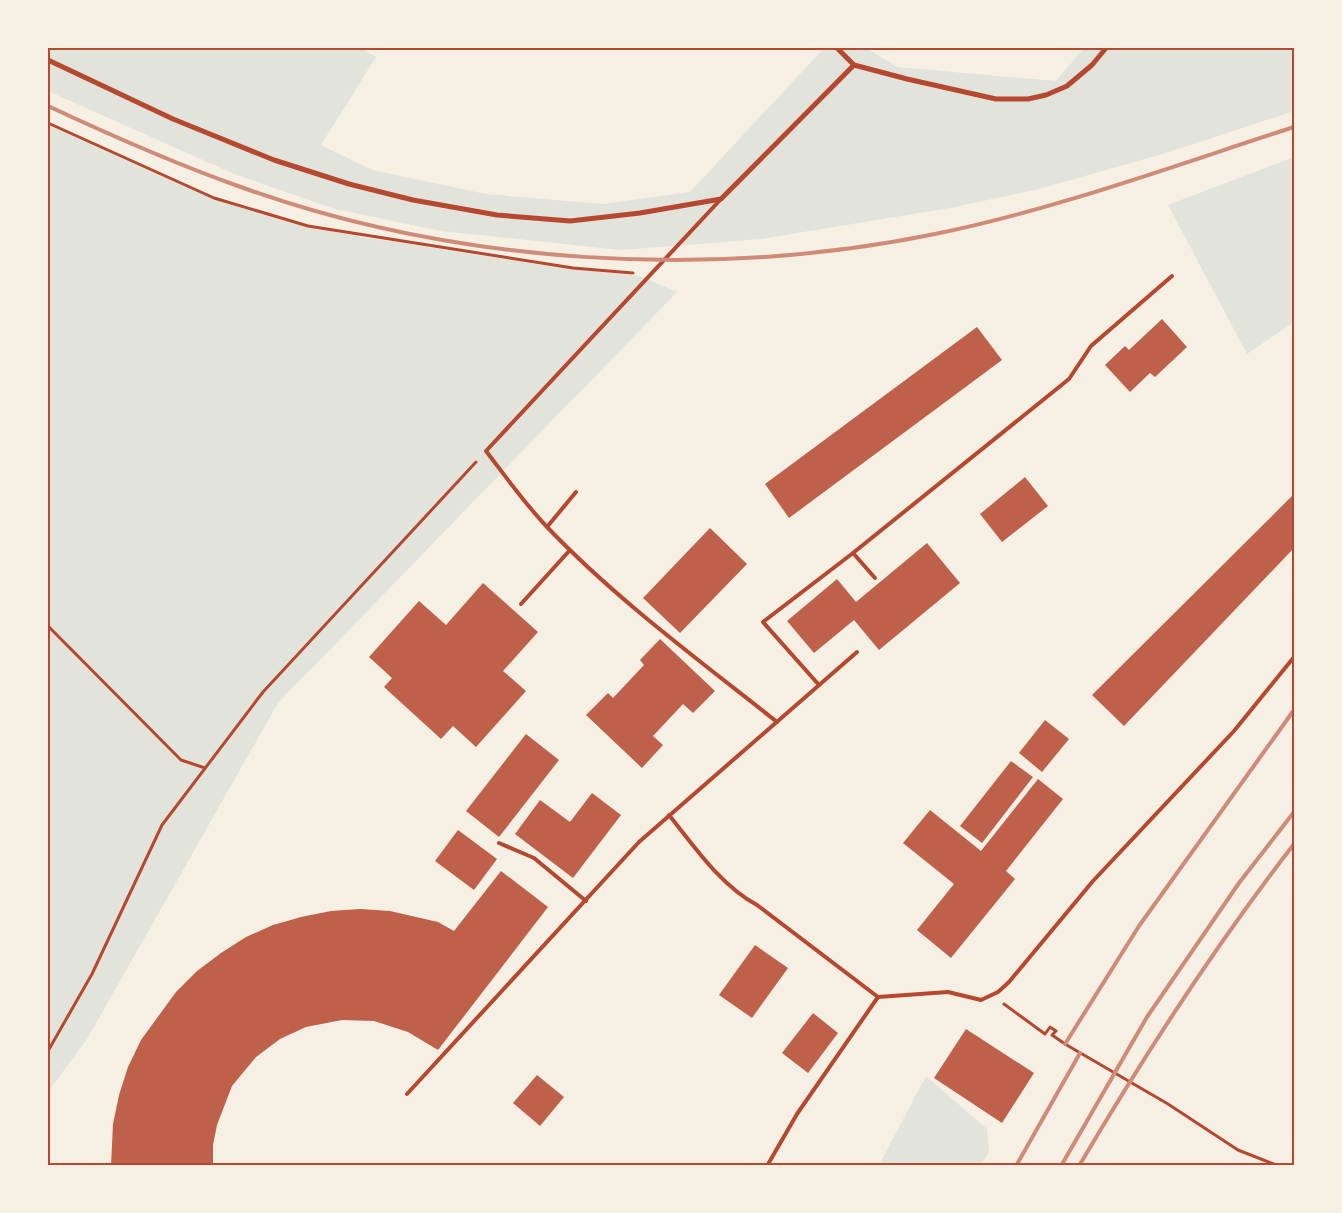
<svg xmlns="http://www.w3.org/2000/svg" width="1342" height="1213" viewBox="0 0 1342 1213" font-family="'Source Sans 3',sans-serif">
<style>
.green{fill:#e2e4dc}
.building{fill:#bf614a}
.lines{fill:none;stroke-linecap:round;stroke-linejoin:round}
.path{stroke:#b5482f;stroke-width:3}
.service{stroke:#b5482f;stroke-width:4}
.minor{stroke:#b5482f;stroke-width:5}
.rail{stroke:#cf8b77;stroke-width:4}
.neatline{fill:none;stroke:#b5482f;stroke-width:2}
</style>
<rect width="100%" height="100%" fill="#f6efe4"/>
<g class="green">
<polygon points="48,48 361,48 376,57 321,145 372,170 486,194 603,204 690,192 824,48 866,48 897,67 1056,81 1084,48 1294,48 1294,111 1166,153 1039,189 950,208 761,239 621,250 441,231 335,209 234,174 48,91"/>
<polygon points="48,125 223,200 287,220 344,234 556,267 640,276 677,292 278,703 87,1039 48,1092"/>
<polygon points="1294,157 1294,322 1247,354 1168,205"/>
<polygon points="926,1076 987,1129 989,1152 981,1165 879,1165"/>
</g>
<g class="building">
<polygon points="1162,319 1187,347 1155,377 1150,373 1130,392 1105,365 1125,346 1129,350"/>
<polygon points="977,327 1002,360 789,518 765,484"/>
<polygon points="1025,477 1048,506 1002,542 980,514"/>
<polygon points="1294,494 1294,548 1124,726 1092,695"/>
<polygon points="710,528 747,564 680,633 643,598"/>
<polygon points="927,543 960,583 879,650 854,620 814,653 787,621 837,579 856,602"/>
<polygon points="483,583 538,632 503,671 526,691 476,747 453,726 441,739 384,687 392,678 369,657 419,601 446,625"/>
<polygon points="660,639 715,691 693,713 683,704 653,736 663,745 642,768 586,715 608,693 613,698 644,665 640,660"/>
<polygon points="1045,720 1069,739 1042,772 1019,753"/>
<polygon points="526,734 559,760 499,837 466,811"/>
<polygon points="1011,761 1033,777 982,843 960,826"/>
<polygon points="1038,779 1063,799 1006,871 1015,879 951,958 917,930 954,884 903,843 930,810 981,851"/>
<polygon points="592,793 621,815 573,878 515,834 540,800 570,822"/>
<polygon points="458,830 497,859 474,890 435,861"/>
<polygon points="501,871 548,907 438,1050 408,1032 374,1021 342,1020 306,1027 280,1039 256,1057 232,1086 217,1125 213,1145 213,1166 111,1166 113,1124 119,1095 128,1067 141,1040 176,992 197,971 221,953 246,937 273,925 301,917 331,911 360,909 390,911 438,922 454,931"/>
<polygon points="755,945 788,968 752,1018 719,995"/>
<polygon points="813,1013 838,1033 808,1073 782,1053"/>
<polygon points="966,1029 1034,1073 1002,1123 934,1078"/>
<polygon points="537,1075 564,1097 540,1126 513,1103"/>
</g>
<g class="lines">
<g class="path">
<polyline points="48,123 214,198 308,226 573,268 633,273"/>
<polyline points="48,626 181,760 205,768"/>
<polyline points="1004,1004 1045,1034 1050,1027 1056,1031 1052,1035 1065,1044 1168,1104 1238,1150 1279,1166"/>
<polyline points="48,1051 92,974 162,825 263,692 476,462"/>
</g>
<g class="service">
<path d="M721,199L486,451C506,477 525,504 548,528C617,600 699,660 777,722"/>
<polyline points="547,527 576,492"/>
<polyline points="853,553 875,578"/>
<polyline points="521,604 570,550"/>
<polyline points="819,685 763,622 853,553 1069,379 1091,346 1172,276"/>
<path d="M669,815C694,846 721,886 757,905L878,997L948,992L981,1000L998,992L1009,982L1093,881L1234,731L1294,657"/>
<polyline points="499,843 534,858 586,901"/>
<polyline points="407,1094 639,842 857,652"/>
<polyline points="767,1166 797,1114 878,997"/>
</g>
<g class="minor">
<polyline points="837,48 854,65 907,79 996,99 1028,99 1046,95 1067,86 1092,65 1106,48"/>
<polyline points="48,60 173,119 274,160 349,184 413,200 497,215 570,221 640,213 721,199 854,65"/>
</g>
<g class="rail">
<path d="M48,106C110,135 173,163 238,186C455,265 710,280 935,234C1057,209 1176,165 1294,127"/>
<polyline points="1065,1044 1139,926 1294,710"/>
<polyline points="1016,1166 1080,1053"/>
<polyline points="1061,1166 1147,1017 1239,883 1294,812"/>
<path d="M1079,1166C1145,1054 1215,946 1294,844"/>
</g>
</g>
<rect width="1342" height="1213" fill="none" stroke="#f6efe4" stroke-width="98"/>
<rect x="49" y="49" width="1244" height="1115" class="neatline"/>
</svg>
